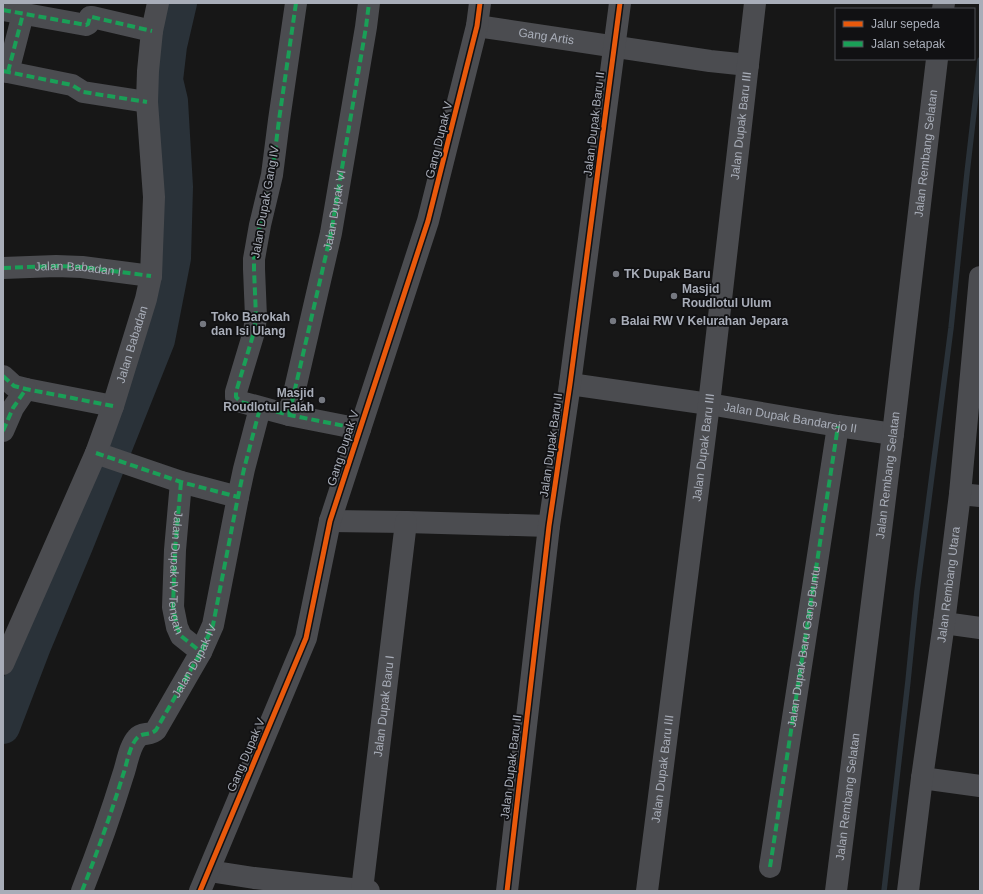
<svg xmlns="http://www.w3.org/2000/svg" width="983" height="894" viewBox="0 0 983 894" font-family="Arial,sans-serif">
<style>
.lines{fill:none;stroke-linecap:round;stroke-linejoin:round}
.stream{stroke:#2a3239;stroke-width:5.5}
.river{stroke:#2a3239;stroke-width:34}
.minor{stroke:#4b4c50;stroke-width:22}
.quiet{stroke:#1a9f57;stroke-width:4;stroke-dasharray:8 4;stroke-linecap:butt}
.cycleway-casing{stroke:#111113;stroke-width:8}
.cycleway{stroke:#e8590c;stroke-width:5}
.poi-dot{fill:#757880;stroke:#111113;stroke-width:1.5}
.labels{text-anchor:middle;dominant-baseline:central;stroke-width:3.5;stroke-linejoin:round;paint-order:stroke}
.street-label{font-size:12px;fill:#a8adb8;stroke:#111113}
.poi-label{font-size:12px;font-weight:bold;fill:#a8adb8;stroke:#111113;text-anchor:start}
</style>
<rect width="100%" height="100%" fill="#171717"/>
<g class="lines">
<polyline class="stream" points="884,891 908,681 917,591 951,328 967,173 980,60"/>
<polyline class="river" points="3,727 34,646 77,543 158,340 174,258 176,187 171,101 166,80 170,46 180,3"/>
<g class="minor">
<polyline points="296,3 279,120 272,175 260,225 254,259 254,269 256,317 254,332 236,392 236,397 241,402 289,415 360,429"/>
<polyline points="943,9 944,3"/>
<polyline points="3,10 86,25 88,24 90,17 92,17 152,31"/>
<path id="s1" d="M477,26L710,61L748,65"/>
<polyline points="3,71 72,85 83,92 147,102"/>
<polyline points="8,72 23,14"/>
<path id="s2" d="M3,268L56,266L82,267L151,276"/>
<polyline points="3,376 14,386 26,389 113,406"/>
<path id="s3" d="M570,384L709,404L838,426L893,434"/>
<polyline points="289,415 331,233 366,27 369,3"/>
<polyline points="3,431 13,408 26,389"/>
<polyline points="96,453 181,482 238,497"/>
<path id="s4" d="M181,482L175,550L173,607L177,627L181,636L201,652"/>
<polyline points="960,494 980,496"/>
<polyline points="330,521 406,522 549,526"/>
<polyline points="944,623 980,628"/>
<path id="s5" d="M3,664L96,453L113,406L146,299L151,276L154,197L147,102L148,71L152,31L158,3"/>
<polyline points="922,778 980,786"/>
<polyline points="770,867 838,426"/>
<polyline points="209,871 254,878 369,891"/>
<path id="s6" d="M362,890L406,522"/>
<path d="M82,891C97,853 111,814 123,775C127,764 129,747 137,738C142,732 150,736 156,730L201,652L213,625L238,497L244,469L260,408"/>
<polyline points="200,891 306,638 330,521 428,221 477,26 480,3"/>
<polyline points="507,891 549,526 570,384 620,3"/>
<path id="s7" d="M647,891L709,404L755,3"/>
<path id="s8" d="M836,891L893,434L937,59"/>
<path id="s9" d="M908,891L922,778L944,623L960,494L980,277"/>
</g>
<g class="quiet">
<polyline points="296,3 279,120 272,175 260,225 254,259 254,269 256,317 254,332 236,392 236,397 241,402 289,415 360,429"/>
<polyline points="3,10 86,25 88,24 90,17 92,17 152,31"/>
<polyline points="3,71 72,85 83,92 147,102"/>
<polyline points="8,72 23,14"/>
<polyline points="3,268 56,266 82,267 151,276"/>
<polyline points="3,376 14,386 26,389 113,406"/>
<path id="s10" d="M289,415L331,233L366,27L369,3"/>
<polyline points="3,431 13,408 26,389"/>
<polyline points="96,453 181,482 238,497"/>
<polyline points="181,482 175,550 173,607 177,627 181,636 201,652"/>
<path id="s11" d="M770,867L838,426"/>
<path id="s12" d="M82,891C97,853 111,814 123,775C127,764 129,747 137,738C142,732 150,736 156,730L201,652L213,625L238,497L244,469L260,408"/>
</g>
<g class="cycleway-casing">
<g id="cycleway">
<polyline points="200,891 306,638 330,521 428,221 477,26 480,3"/>
<polyline points="507,891 549,526 570,384 620,3"/>
</g>
</g>
<use href="#cycleway" class="cycleway"/>
</g>
<g class="poi-dot">
<circle cx="616" cy="274" r="4"/>
<circle cx="674" cy="296" r="4"/>
<circle cx="613" cy="321" r="4"/>
<circle cx="203" cy="324" r="4"/>
<circle cx="322" cy="400" r="4"/>
</g>
<g class="labels">
<g class="street-label">
<text stroke="none"><textPath href="#s1" startOffset="70">Gang Artis</textPath></text>
<text transform="translate(594 124) rotate(-83)">Jalan Dupak Baru II</text>
<text stroke="none"><textPath href="#s7" startOffset="771">Jalan Dupak Baru III</textPath></text>
<text transform="translate(439 140) rotate(-76)">Gang Dupak V</text>
<text stroke="none"><textPath href="#s8" startOffset="743">Jalan Rembang Selatan</textPath></text>
<text transform="translate(265 202) rotate(-80)">Jalan Dupak Gang IV</text>
<text stroke="none"><textPath href="#s10" startOffset="210">Jalan Dupak VI</textPath></text>
<text stroke="none"><textPath href="#s2" startOffset="75">Jalan Babadan I</textPath></text>
<text stroke="none"><textPath href="#s5" startOffset="345">Jalan Babadan</textPath></text>
<text stroke="none"><textPath href="#s3" startOffset="223">Jalan Dupak Bandarejo II</textPath></text>
<text transform="translate(551 445) rotate(-82)">Jalan Dupak Baru II</text>
<text stroke="none"><textPath href="#s7" startOffset="447">Jalan Dupak Baru III</textPath></text>
<text transform="translate(343 448) rotate(-72)">Gang Dupak V</text>
<text stroke="none"><textPath href="#s8" startOffset="419">Jalan Rembang Selatan</textPath></text>
<text stroke="none"><textPath href="#s4" startOffset="91">Jalan Dupak IV Tengah</textPath></text>
<text stroke="none"><textPath href="#s9" startOffset="309">Jalan Rembang Utara</textPath></text>
<text stroke="none"><textPath href="#s11" startOffset="223">Jalan Dupak Baru Gang Buntu</textPath></text>
<text stroke="none"><textPath href="#s12" startOffset="263">Jalan Dupak IV</textPath></text>
<text stroke="none"><textPath href="#s6" startOffset="185">Jalan Dupak Baru I</textPath></text>
<text transform="translate(246 755) rotate(-67)">Gang Dupak V</text>
<text transform="translate(511 767) rotate(-83)">Jalan Dupak Baru II</text>
<text stroke="none"><textPath href="#s7" startOffset="123">Jalan Dupak Baru III</textPath></text>
<text stroke="none"><textPath href="#s8" startOffset="95">Jalan Rembang Selatan</textPath></text>
</g>
<g class="poi-label">
<text x="624" y="274">TK Dupak Baru</text>
<text x="682" y="289">Masjid<tspan x="682" dy="14">Roudlotul Ulum</tspan></text>
<text x="211" y="317">Toko Barokah<tspan x="211" dy="14">dan Isi Ulang</tspan></text>
<text x="621" y="321">Balai RW V Kelurahan Jepara</text>
<text x="314" y="393" text-anchor="end">Masjid<tspan x="314" dy="14">Roudlotul Falah</tspan></text>
</g>
</g>
<rect width="983" height="894" fill="none" stroke="#a8adb8" stroke-width="8"/>
<rect x="835" y="8" width="140" height="52" fill="#111113" stroke="#4d4f55"/>
<rect x="843" y="21" width="20" height="6" fill="#e8590c" stroke="#4d4f55"/>
<text x="871" y="28" font-size="12" fill="#a8adb8">Jalur sepeda</text>
<rect x="843" y="41" width="20" height="6" fill="#1a9f57" stroke="#4d4f55"/>
<text x="871" y="48" font-size="12" fill="#a8adb8">Jalan setapak</text>
</svg>
